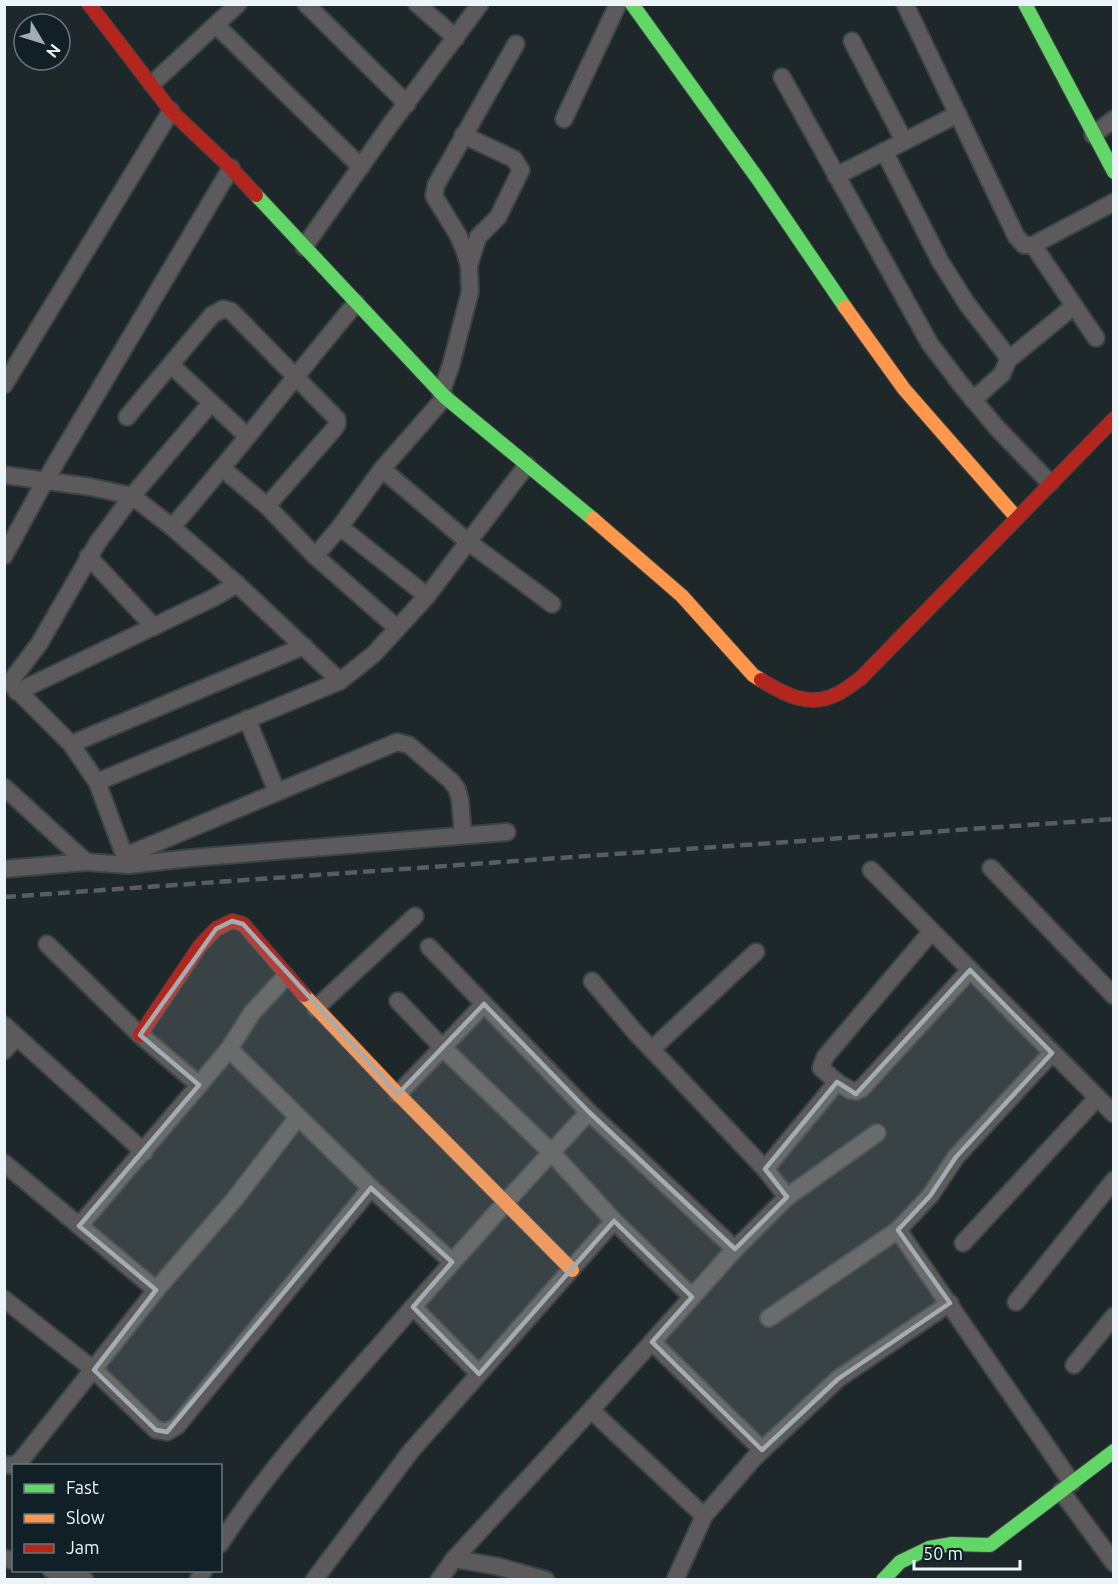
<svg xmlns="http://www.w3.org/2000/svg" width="1118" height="1584" viewBox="0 0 1118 1584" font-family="Ubuntu,sans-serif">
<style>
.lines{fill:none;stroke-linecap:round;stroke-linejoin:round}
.street-casing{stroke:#3c4346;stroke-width:20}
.fast-casing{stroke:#3c4346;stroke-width:16}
.slow-casing{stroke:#3c4346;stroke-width:16}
.jam-casing{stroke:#3c4346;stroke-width:16}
.street{stroke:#5c5a5b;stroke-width:16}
.fast{stroke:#63d668;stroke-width:14}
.slow{stroke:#ff974d;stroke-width:14}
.jam{stroke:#b3261e;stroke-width:14}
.rail{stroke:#595d5f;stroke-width:4.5;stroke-dasharray:12 6;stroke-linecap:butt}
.marked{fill:#a3adb1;fill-opacity:0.2;stroke:#a3adb1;stroke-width:4.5;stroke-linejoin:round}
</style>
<rect width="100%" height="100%" fill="#1e272a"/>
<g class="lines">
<g class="street-casing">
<g id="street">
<polyline points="306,4 407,104"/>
<polyline points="417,4 456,38"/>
<polyline points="905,4 1016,236 1024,245 1033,245 1114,202"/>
<polyline points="216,25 361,167"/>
<polyline points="852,41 904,141"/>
<polyline points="782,77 930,344 962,386 997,428 1050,483"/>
<polyline points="152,84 238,4"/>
<polyline points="564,119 618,4"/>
<polyline points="463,135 514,159 521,170 498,217 478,237 469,265"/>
<polyline points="1093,135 1114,119"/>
<polyline points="884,151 940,261 967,304 1005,353 1008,360 1002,374 973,400"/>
<polyline points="836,176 958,114"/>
<polyline points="1033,245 1096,338"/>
<polyline points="304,247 390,125 480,4"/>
<polyline points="1008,360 1074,306"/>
<polyline points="171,365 247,436"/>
<polyline points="4,385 171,111"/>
<polyline points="441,393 451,365 470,292 469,265 464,249 458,235 434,196 436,185 516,44"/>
<polyline points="127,417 212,315 223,309 231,311 337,419 337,424 334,429 267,506"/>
<polyline points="223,469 267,506 315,556 397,628"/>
<polyline points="382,469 467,541 552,604"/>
<polyline points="4,475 91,487 132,496 172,527 237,584 340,681"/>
<path d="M172,527C236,454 294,377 356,303"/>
<polyline points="340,527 427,596"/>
<polyline points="4,556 45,481 231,168"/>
<polyline points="88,556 154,627"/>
<polyline points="315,556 340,527 382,469 445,397"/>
<polyline points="10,682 39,644 98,542 132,496 211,403"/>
<polyline points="12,685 71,744 97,782 128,865"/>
<polyline points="17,692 213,598 237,584"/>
<polyline points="247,719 277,792"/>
<polyline points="71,744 304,646"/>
<polyline points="97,782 340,681 374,654 427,596 527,465"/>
<polyline points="4,787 86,862"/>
<polyline points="125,856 397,742 409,745 451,781 457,789 460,800 463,834"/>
<polyline points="991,868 1114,996"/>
<polyline points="4,869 86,862 128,865 191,858 507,832"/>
<polyline points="871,870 1114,1114"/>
<polyline points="47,944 140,1035 199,1085"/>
<polyline points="429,947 589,1112 735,1249"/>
<polyline points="592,981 636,1033 765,1169 787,1197"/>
<polyline points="398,1001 443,1048 551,1152 614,1221 692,1297"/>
<polyline points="316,1008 415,916"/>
<polyline points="4,1025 144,1152"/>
<polyline points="229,1049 371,1188 452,1262"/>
<polyline points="652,1049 756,952"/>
<polyline points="4,1051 17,1037"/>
<polyline points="837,1082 850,1090 856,1091 861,1089 970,970"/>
<polyline points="398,1094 484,1004"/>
<polyline points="4,1163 156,1290"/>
<polyline points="765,1169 837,1082 821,1068 825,1057 931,932"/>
<polyline points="79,1226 199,1085 229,1049 252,1013 286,976"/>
<polyline points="898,1230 1072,1483"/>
<polyline points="963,1243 1097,1098"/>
<polyline points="4,1299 94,1370 156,1430 167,1432 177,1426 371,1188"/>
<polyline points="1016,1302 1114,1180"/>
<polyline points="413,1307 479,1374"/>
<polyline points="769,1318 898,1230 930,1196 956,1157 1052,1053"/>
<polyline points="652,1342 762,1450"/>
<polyline points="1074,1365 1114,1316"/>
<polyline points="591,1410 704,1516"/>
<polyline points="4,1465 16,1465 22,1459 156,1290 234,1200 298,1117"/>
<polyline points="1061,1491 1114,1563"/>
<path d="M220,1544C268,1470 327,1405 385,1339C452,1262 519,1186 589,1112"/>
<polyline points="4,1558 14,1561"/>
<polyline points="454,1559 496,1566 546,1580"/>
<polyline points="51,1570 85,1580"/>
<polyline points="198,1580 204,1570"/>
<polyline points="314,1580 411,1451 614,1221"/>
<polyline points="439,1580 454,1559 591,1410 735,1249 787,1197 877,1133"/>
<polyline points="675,1580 704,1516 755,1457 838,1379 950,1303"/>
</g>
</g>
<g class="fast-casing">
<g id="fast">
<polyline points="632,4 760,182 845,307"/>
<polyline points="1025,4 1114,172"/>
<polyline points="256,195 445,397 593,519"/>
<polyline points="883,1580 900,1562 929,1548 952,1544 990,1545 1114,1451"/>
</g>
</g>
<g class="slow-casing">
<g id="slow">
<polyline points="845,307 904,389 1016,517"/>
<polyline points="593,519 682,596 753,675 761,680"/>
<polyline points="304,995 393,1089 572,1270"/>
</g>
</g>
<g class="jam-casing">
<g id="jam">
<polyline points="89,4 171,111 231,168 256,195"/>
<path d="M761,680C785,695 810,708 837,694C846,690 853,683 861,678L1114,419"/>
<polyline points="140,1035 200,946 216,929 232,921 243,924 304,995"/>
</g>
</g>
<use href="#street" class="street"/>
<use href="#fast" class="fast"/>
<use href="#slow" class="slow"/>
<use href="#jam" class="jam"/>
<polyline class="rail" points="4,897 1114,819"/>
</g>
<path class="marked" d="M232,921L243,924L398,1094L484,1004L589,1112L735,1249L787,1197L765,1169L837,1082L856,1094L970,970L1052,1053L956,1157L930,1196L898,1230L950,1303L838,1379L762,1450L652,1342L692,1297L614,1221L479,1374L413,1307L452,1262L371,1188L167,1432L156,1430L94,1370L156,1290L79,1226L199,1085L140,1035L216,929Z"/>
<rect width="1118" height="1584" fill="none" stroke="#ebf5f9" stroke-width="12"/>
<rect x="12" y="1464" width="210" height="108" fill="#102026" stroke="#68757a" stroke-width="1.5"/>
<rect x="24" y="1484" width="30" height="9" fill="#63d668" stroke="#68757a" stroke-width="1.5"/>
<text x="66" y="1494" font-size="18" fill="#ebf5f9">Fast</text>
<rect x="24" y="1514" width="30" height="9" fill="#ff974d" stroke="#68757a" stroke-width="1.5"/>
<text x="66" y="1524" font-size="18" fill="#ebf5f9">Slow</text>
<rect x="24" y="1544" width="30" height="9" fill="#b3261e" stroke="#68757a" stroke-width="1.5"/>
<text x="66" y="1554" font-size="18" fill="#ebf5f9">Jam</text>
<g transform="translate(42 42) rotate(128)"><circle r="28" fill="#102026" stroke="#68757a" stroke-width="1.5"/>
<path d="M0-4.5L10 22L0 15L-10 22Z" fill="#a3adb1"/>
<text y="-9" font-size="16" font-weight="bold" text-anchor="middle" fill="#ebf5f9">N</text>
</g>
<path d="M914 1560v9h106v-9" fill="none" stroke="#ebf5f9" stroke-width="3"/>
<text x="923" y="1560" font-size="18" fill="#ebf5f9" stroke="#102026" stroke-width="4.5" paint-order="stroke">50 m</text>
</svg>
